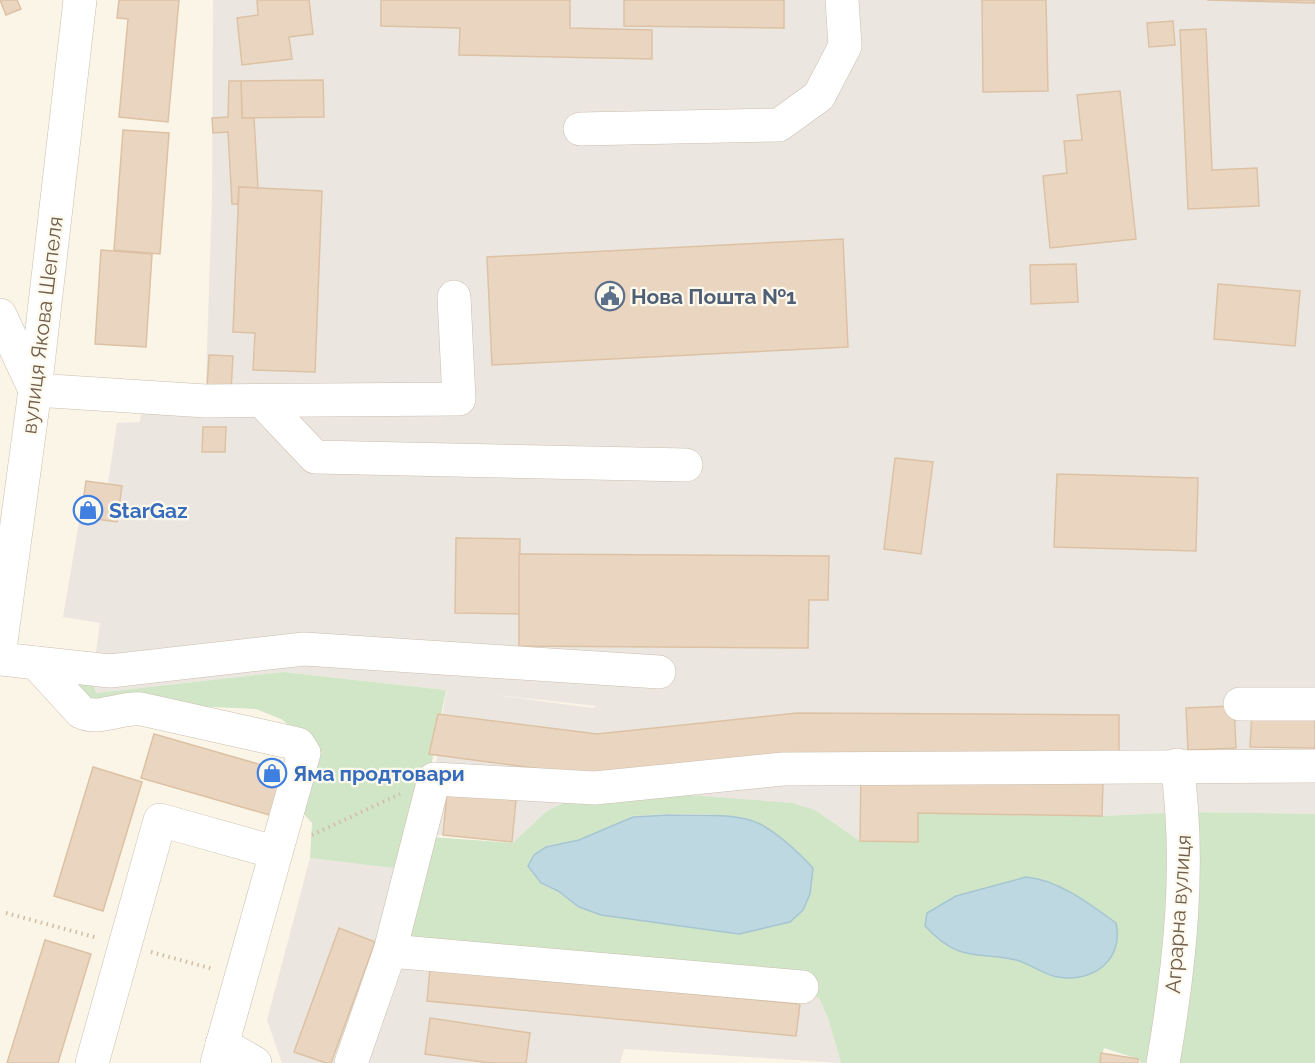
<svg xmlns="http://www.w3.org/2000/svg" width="1315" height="1063" viewBox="0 0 1315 1063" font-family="Raleway,sans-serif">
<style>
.industrial{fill:#ebe7e0;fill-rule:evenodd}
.green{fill:#d0e6c7;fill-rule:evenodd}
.water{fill:#bed8e1;stroke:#a5c5d2;stroke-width:1.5}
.building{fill:#ead6c0;stroke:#ddc1a4;stroke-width:1.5}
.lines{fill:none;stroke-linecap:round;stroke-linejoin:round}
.minor-casing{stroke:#cbbeae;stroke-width:34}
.path{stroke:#d1bca5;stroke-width:4;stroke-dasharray:1.5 4.5;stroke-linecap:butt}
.minor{stroke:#fff;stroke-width:33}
.labels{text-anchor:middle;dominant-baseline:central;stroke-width:4.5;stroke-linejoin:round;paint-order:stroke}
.service-label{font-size:21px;font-weight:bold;fill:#4e5e75;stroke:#fdf9ed;text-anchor:start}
.street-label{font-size:21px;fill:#715f4e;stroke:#fdf9ed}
.shop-label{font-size:21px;font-weight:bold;fill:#366cbe;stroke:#fdf9ed;text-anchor:start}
</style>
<rect width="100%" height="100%" fill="#faf5e7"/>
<g class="industrial">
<path d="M213,0H1315V814L1183,812L1102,816L918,813V842L860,841L815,810L595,788L534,854L546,846L580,840L633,816L668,814L725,816L759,823L796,850L813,868L803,909L791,922L774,928L740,934L715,932L601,915L579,908L558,892L541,884L528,866L534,855L512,842L443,835L419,836L434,779L446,690L283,672L96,693L92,681L100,623L63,617L86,481L108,483L117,423L140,422L141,412L205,411L212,198ZM496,695L596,706V707L592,708Z"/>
<polygon points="310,858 411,869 802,987 819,998 828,1018 841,1063 624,1049 620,1063 282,1063 267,1020"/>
</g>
<path class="green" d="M283,672L446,690L414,854L419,836L513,843L547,811L595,788L792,803L815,810L860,841L917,842L918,813L1102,816L1183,812L1315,814V1063H1141L1138,1059L1104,1048L1100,1063H841L828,1018L819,998L802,987L390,951L411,870L310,858L312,823L303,813L296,731L281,719L256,709L170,705L97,707L60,678L92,681L96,693ZM668,814C693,815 738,812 760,824C779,834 798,852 813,868L803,909L791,922L740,934L601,915L579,908L558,892L541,884L528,866L534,855L546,846L580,840L633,816Z"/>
<g class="water">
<path d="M668,815C693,816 737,812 760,824C779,834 798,852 813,868L810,894L803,910L790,922L739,934L601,915L579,907L558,891L541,883L528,866L534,855L546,847L579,840L633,817Z"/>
<path d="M1026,877C1059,880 1090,904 1116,923C1124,959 1094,983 1058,977C1044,975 1031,964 1016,960C973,951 960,963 925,926L927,913L956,896Z"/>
</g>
<g class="building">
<polygon points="0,0 17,0 21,9 6,15"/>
<polygon points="119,0 179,0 168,122 119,117 128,19 117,18"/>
<polygon points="257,0 309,0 313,34 289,37 292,59 242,65 237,18 258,15"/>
<polygon points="381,0 570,0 570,28 652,30 652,59 459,55 460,28 381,26"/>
<polygon points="624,0 784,0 784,28 624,26"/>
<polygon points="982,0 1046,0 1048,91 983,92"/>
<polygon points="1207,0 1315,0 1315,3"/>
<polygon points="1173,21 1175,45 1149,47 1147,23"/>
<polygon points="1206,29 1212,170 1257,168 1259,206 1188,209 1180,30"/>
<polygon points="323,80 324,117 242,118 241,81"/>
<polygon points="229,81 241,81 242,118 254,118 258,188 239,187 238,204 232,204 228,132 213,133 212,118 228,117"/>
<polygon points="1120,91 1136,239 1050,248 1043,176 1067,173 1064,141 1082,140 1077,95"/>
<polygon points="123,130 169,133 160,254 114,250"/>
<polygon points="239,187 322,191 315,372 253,370 255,333 233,332"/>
<polygon points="843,239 848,347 492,365 487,257"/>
<polygon points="101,250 152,254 146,347 95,344"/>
<polygon points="1076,264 1078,302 1031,304 1030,265"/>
<polygon points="1218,284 1300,291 1295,346 1214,339"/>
<polygon points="209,355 233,356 231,390 207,389"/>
<polygon points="203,427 226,427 225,452 202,452"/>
<polygon points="895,458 933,462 921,554 884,549"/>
<polygon points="1057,474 1198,478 1196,551 1054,547"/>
<polygon points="86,481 122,486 117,522 81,517"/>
<polygon points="456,538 520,539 519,614 455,613"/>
<polygon points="519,554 829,556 828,600 809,600 808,648 519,646"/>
<polygon points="1234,706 1236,748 1188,750 1186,708"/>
<polygon points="1252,712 1315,713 1315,748 1250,747"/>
<polygon points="797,713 1119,715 1119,755 593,776 429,754 438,714 597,734"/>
<polygon points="154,734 286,772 273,816 141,778"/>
<polygon points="93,767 142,782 103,911 54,896"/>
<polygon points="861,776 1103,781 1102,816 918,813 918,842 860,841"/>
<polygon points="447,793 516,800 512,842 443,835"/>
<polygon points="339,928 375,942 331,1063 326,1063 294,1052"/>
<polygon points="45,940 91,954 58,1063 7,1063"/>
<polygon points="430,969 800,1004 796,1036 427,1001"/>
<polygon points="430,1018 530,1033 526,1063 490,1063 425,1054"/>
<polygon points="1101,1053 1138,1059 1138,1063 1100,1063"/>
</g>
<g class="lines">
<g class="minor-casing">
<g id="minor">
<polyline points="580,129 779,125 819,96 845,46 842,0"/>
<polyline points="0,315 35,390 206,401 459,399 454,297"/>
<polyline points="263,402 315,457 686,465"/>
<polyline points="0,649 35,390 80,0"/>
<polyline points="0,659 110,671 304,649 659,672"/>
<path d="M36,663L81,712C99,721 121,707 141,709L298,744L304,753L217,1063"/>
<polyline points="1240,704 1315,704"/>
<polyline points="390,951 802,987"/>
<polyline points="222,1044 255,1063"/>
<polyline points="92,1063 160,820 274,852"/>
<polyline points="351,1063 390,951 434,779 595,788 783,769 1315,766"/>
<path d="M1163,1063C1180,965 1191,864 1177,765"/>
</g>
</g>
<g class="path">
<polyline points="312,835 400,794"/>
<polyline points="6,913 98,938"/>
<polyline points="151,952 213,969"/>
</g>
<use href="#minor" class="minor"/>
</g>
<defs>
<g id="civic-ring" transform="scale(1.5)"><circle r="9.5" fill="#fdf9ed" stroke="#5c6f8a" stroke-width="1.5"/><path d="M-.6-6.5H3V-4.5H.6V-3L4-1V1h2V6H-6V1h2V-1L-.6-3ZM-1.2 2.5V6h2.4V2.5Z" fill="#5c6f8a"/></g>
<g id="shop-ring" transform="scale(1.5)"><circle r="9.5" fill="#fdf9ed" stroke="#3f7fe0" stroke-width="1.5"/><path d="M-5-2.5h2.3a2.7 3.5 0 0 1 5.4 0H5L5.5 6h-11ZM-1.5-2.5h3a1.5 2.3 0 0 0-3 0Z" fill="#3f7fe0"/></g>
</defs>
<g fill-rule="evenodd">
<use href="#civic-ring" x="610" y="296"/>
<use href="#shop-ring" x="88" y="510"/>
<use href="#shop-ring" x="272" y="773"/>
</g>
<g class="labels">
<g class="service-label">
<text x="631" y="296">Нова Пошта №1</text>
</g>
<g class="street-label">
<text transform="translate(42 325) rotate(-83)">вулиця Якова Шепеля</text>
<text transform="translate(1178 914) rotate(-86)">Аграрна вулиця</text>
</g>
<g class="shop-label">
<text x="109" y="510">StarGaz</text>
<text x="293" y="773">Яма продтовари</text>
</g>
</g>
</svg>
